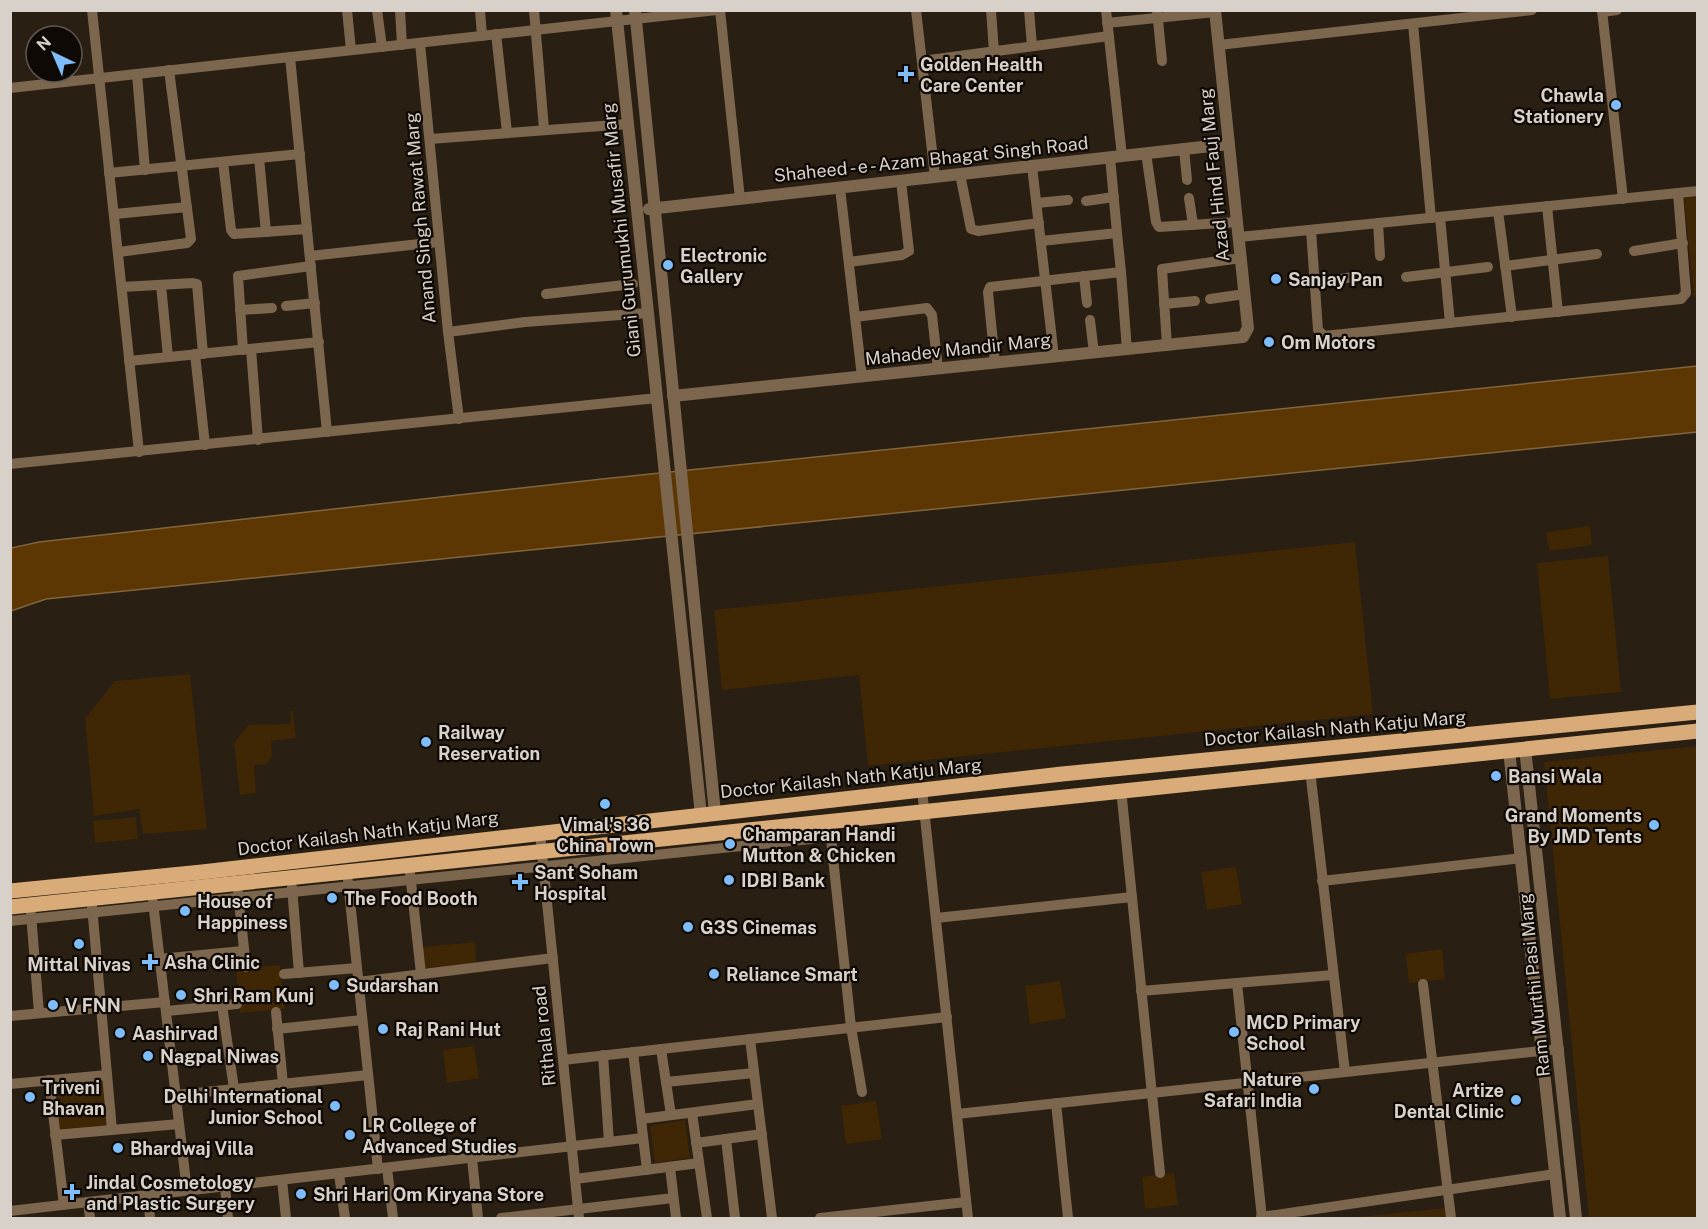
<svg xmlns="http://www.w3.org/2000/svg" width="1708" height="1229" viewBox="0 0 1708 1229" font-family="'Public Sans',sans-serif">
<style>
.green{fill:#3f2605}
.water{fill:#5c3703;stroke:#81653e;stroke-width:1.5}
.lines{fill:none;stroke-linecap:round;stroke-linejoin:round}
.minor{stroke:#7c664e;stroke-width:10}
.tertiary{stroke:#7c664e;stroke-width:12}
.primary{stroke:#d9ab79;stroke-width:15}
.poi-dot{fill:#7ebdf9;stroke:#0e0905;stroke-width:2}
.labels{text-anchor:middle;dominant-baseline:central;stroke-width:4.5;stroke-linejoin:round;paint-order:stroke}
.poi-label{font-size:18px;font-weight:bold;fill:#d8d1c9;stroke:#0e0905;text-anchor:start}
.street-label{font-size:18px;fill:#d8d1c9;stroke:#0e0905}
</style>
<rect width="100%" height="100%" fill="#291f13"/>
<g class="green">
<polygon points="1697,196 1697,297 1694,297 1684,198"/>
<polygon points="1590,526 1592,545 1549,551 1546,532"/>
<polygon points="1355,542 1373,714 868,766 859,675 722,690 714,610"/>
<polygon points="1608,556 1621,692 1550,699 1537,563"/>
<polygon points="190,674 207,829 143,834 139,809 94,816 85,719 115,681"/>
<polygon points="290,711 293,711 296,738 271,741 272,756 267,764 254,765 256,793 240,795 234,743 248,725 291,724"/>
<polygon points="1697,746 1697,1218 1589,1218 1544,762"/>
<polygon points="136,817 138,839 95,843 93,821"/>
<polygon points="1236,867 1242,904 1207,910 1201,872"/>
<polygon points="475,942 476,963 424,968 422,947"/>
<polygon points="1442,949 1445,979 1409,983 1406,954"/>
<polygon points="280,965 285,1009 240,1013 236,969"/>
<polygon points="1060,981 1066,1018 1030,1024 1025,986"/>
<polygon points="474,1046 479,1078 447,1083 443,1050"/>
<polygon points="103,1078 109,1127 59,1133 53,1084"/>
<polygon points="876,1101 882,1139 846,1144 841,1106"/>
<polygon points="685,1120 690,1158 655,1163 650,1126"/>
<polygon points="1174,1173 1178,1205 1145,1209 1142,1177"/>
<polygon points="1446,1208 1447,1218 1359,1218 1359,1217"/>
</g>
<polygon class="water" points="1697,366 1697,432 46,599 11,611 11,548 39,542 602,479"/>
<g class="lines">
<g class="minor">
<polyline points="92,10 139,452"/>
<polyline points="347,10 351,50"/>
<polyline points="377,10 382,47"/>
<polyline points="400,10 402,45"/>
<polyline points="480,10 482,36"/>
<polyline points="534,10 544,129"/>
<polyline points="720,10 740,199"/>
<polyline points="916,10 935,177"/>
<polyline points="991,10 994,52"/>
<polyline points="1029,10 1032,46"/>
<polyline points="1106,10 1122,156"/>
<polyline points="1157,10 1162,61"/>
<polyline points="1602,10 1623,199"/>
<polyline points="1602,12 1617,10"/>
<polyline points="1107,23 1215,12"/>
<polyline points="1413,24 1431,218"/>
<polyline points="496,34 507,132"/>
<polyline points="420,43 448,332 525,322 648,313"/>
<polyline points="1219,45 1532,10"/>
<polyline points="290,57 327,432"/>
<polyline points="922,61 1109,36"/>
<polyline points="137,74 145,170"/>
<polyline points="10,88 717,10"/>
<polyline points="430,139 628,124"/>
<polyline points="1184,149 1187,180"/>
<polyline points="1146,153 1156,222 1159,227 1237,222"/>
<polyline points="259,158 266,232"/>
<polyline points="223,162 231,230 234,234 307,229"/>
<polyline points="1032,166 1054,357"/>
<polyline points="109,173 300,154"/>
<polyline points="960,174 971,229 978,231 1039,223"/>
<polyline points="840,188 862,377"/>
<polyline points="1189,198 1193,225"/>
<polyline points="1086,201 1114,197"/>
<polyline points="1037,203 1068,200"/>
<polyline points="1547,206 1558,312"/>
<polyline points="1498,211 1512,317"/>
<polyline points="115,214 187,207"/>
<polyline points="1440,217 1450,323"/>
<polyline points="1378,223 1380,256"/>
<polyline points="1311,230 1318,330 1324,336 1681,299 1686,293 1678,193"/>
<polyline points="1117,233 1121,272"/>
<polyline points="1239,237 1698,191"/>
<polyline points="1041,241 1117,233 1110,157"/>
<polyline points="1634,251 1683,243"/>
<polyline points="119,252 187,243 191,239 169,70"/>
<polyline points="310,256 438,242"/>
<polyline points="849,262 902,255 909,251 901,181"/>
<polyline points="1505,266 1597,254"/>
<polyline points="1084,276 1087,303"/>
<polyline points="1406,277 1488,267"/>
<polyline points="1316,283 1359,276"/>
<polyline points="161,285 168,357"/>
<polyline points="122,287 193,283 197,284 203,354"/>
<polyline points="546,294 633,284"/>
<polyline points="1210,299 1245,294"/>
<polyline points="1164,304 1195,301"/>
<polyline points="286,306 315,303"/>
<polyline points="240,310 272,308"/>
<polyline points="855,317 927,308 932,315 938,369"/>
<polyline points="1090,320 1094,353"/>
<polyline points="448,332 459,419"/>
<polyline points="1167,346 1162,269 1241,258"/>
<polyline points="251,349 258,440"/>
<polyline points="243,350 238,276 311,266"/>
<polyline points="195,354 205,445"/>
<polyline points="129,361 319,342"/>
<polyline points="995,363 988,292 990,287 1121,272 1127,350"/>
<polyline points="10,464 657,398"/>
<polyline points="1310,770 1345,1072"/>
<polyline points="1121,789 1160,1173"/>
<polyline points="922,790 968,1218"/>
<polyline points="829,820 851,1027 862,1092"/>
<polyline points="540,833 579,1218"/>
<polyline points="410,873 421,974"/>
<polyline points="348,881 378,1169"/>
<polyline points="1322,881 1522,858"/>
<polyline points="292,887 299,973"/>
<polyline points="238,893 246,967"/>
<polyline points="153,902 187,1191"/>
<polyline points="92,906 112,1130"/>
<polyline points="31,914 39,1013"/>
<polyline points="936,918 1132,897"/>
<polyline points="10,921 811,839"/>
<polyline points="159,959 243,951"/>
<polyline points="284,974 357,968"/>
<polyline points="358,982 553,958"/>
<polyline points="1237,983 1262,1218"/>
<polyline points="1423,984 1451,1218"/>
<polyline points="1141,991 1333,975"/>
<polyline points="222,1005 234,1089"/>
<polyline points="167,1011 237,1004"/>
<polyline points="276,1012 283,1084"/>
<polyline points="10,1016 165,1002"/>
<polyline points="277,1029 362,1020"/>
<polyline points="750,1039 772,1218"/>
<polyline points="661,1049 671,1115"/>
<polyline points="633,1052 647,1170"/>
<polyline points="603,1055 609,1142"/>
<polyline points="563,1060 947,1017"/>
<polyline points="49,1080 64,1205"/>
<polyline points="666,1082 754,1073"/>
<polyline points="10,1084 107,1075"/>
<polyline points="176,1095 368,1075"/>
<polyline points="1056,1103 1068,1218"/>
<polyline points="692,1113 707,1218"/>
<polyline points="957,1114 1559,1049"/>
<polyline points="641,1119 758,1104"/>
<polyline points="55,1135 179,1124"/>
<polyline points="726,1139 735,1218"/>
<polyline points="696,1143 762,1134"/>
<polyline points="472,1158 478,1218"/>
<polyline points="670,1167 676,1218"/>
<polyline points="387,1168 393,1218"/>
<polyline points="339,1174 345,1218"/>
<polyline points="575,1179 699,1163"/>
<polyline points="282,1180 286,1218"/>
<polyline points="225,1187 228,1218"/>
<polyline points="148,1195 150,1218"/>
<polyline points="88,1202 90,1218"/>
<polyline points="10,1211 643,1138"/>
<polyline points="1261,1217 1555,1174"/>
<polyline points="501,1218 673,1198"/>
<polyline points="820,1218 966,1202"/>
</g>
<g class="tertiary">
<polyline points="616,10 701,815"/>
<polyline points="635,10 715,813"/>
<polyline points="649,209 1229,144"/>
<polyline points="673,396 1243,337 1248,328 1215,10"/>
<polyline points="1525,748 1576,1218"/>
<polyline points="1509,750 1560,1218"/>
</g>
<g class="primary">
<polyline points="10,891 202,872 1062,774 1698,712"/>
<polyline points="10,907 1698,731"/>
</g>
</g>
<g class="poi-dot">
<path d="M903 65h6v6h6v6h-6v6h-6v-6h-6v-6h6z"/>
<circle cx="1616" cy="105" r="6"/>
<circle cx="668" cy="265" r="6"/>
<circle cx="1276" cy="279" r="6"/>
<circle cx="1269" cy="342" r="6"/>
<circle cx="426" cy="742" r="6"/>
<circle cx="1496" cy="776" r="6"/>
<circle cx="605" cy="804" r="6"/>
<circle cx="1654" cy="825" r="6"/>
<circle cx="730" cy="844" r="6"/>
<circle cx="729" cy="880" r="6"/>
<path d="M517 873h6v6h6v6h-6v6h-6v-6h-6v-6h6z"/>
<circle cx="332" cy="898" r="6"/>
<circle cx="185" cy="911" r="6"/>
<circle cx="688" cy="927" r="6"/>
<circle cx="79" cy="944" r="6"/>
<path d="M147 953h6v6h6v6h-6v6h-6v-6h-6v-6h6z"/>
<circle cx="714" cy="974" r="6"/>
<circle cx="334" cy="985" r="6"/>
<circle cx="181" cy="995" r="6"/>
<circle cx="53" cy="1005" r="6"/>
<circle cx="383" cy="1029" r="6"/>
<circle cx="1234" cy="1032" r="6"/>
<circle cx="120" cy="1033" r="6"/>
<circle cx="148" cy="1056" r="6"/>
<circle cx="1314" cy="1089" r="6"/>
<circle cx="30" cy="1097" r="6"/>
<circle cx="1516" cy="1100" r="6"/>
<circle cx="335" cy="1106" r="6"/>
<circle cx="350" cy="1135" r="6"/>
<circle cx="118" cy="1148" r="6"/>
<path d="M69 1183h6v6h6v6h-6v6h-6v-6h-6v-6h6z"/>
<circle cx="301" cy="1194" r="6"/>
</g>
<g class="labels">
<g class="poi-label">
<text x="920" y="64">Golden Health<tspan x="920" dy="21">Care Center</tspan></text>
<text x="1604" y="95" text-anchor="end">Chawla<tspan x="1604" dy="21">Stationery</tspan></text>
<text x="680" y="255">Electronic<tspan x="680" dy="21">Gallery</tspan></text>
<text x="1288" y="279">Sanjay Pan</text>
<text x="1281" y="342">Om Motors</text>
<text x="438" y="732">Railway<tspan x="438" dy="21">Reservation</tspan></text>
<text x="1508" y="776">Bansi Wala</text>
<text x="1642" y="815" text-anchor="end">Grand Moments<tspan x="1642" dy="21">By JMD Tents</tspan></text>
<text x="605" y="824" text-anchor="middle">Vimal's 36<tspan x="605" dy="21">China Town</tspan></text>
<text x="742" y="834">Champaran Handi<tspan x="742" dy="21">Mutton &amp; Chicken</tspan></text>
<text x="534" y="872">Sant Soham<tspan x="534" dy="21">Hospital</tspan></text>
<text x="741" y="880">IDBI Bank</text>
<text x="344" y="898">The Food Booth</text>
<text x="197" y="901">House of<tspan x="197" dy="21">Happiness</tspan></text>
<text x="700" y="927">G3S Cinemas</text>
<text x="164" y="962">Asha Clinic</text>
<text x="79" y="964" text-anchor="middle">Mittal Nivas</text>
<text x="726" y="974">Reliance Smart</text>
<text x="346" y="985">Sudarshan</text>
<text x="193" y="995">Shri Ram Kunj</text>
<text x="65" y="1005">V FNN</text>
<text x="1246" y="1022">MCD Primary<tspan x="1246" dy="21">School</tspan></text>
<text x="395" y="1029">Raj Rani Hut</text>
<text x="132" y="1033">Aashirvad</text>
<text x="160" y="1056">Nagpal Niwas</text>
<text x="1302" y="1079" text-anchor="end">Nature<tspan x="1302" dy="21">Safari India</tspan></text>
<text x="42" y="1087">Triveni<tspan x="42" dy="21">Bhavan</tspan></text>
<text x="1504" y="1090" text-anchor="end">Artize<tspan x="1504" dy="21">Dental Clinic</tspan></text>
<text x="323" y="1096" text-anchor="end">Delhi International<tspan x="323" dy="21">Junior School</tspan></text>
<text x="362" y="1125">LR College of<tspan x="362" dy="21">Advanced Studies</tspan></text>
<text x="130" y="1148">Bhardwaj Villa</text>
<text x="86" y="1182">Jindal Cosmetology<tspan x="86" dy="21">and Plastic Surgery</tspan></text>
<text x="313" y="1194">Shri Hari Om Kiryana Store</text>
</g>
<g class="street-label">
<text transform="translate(931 159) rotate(-6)">Shaheed - e - Azam Bhagat Singh Road</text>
<text transform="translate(1214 175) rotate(-96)">Azad Hind Fauj Marg</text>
<text transform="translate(420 218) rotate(-95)">Anand Singh Rawat Marg</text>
<text transform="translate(621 230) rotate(-96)">Giani Gurumukhi Musafir Marg</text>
<text transform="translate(958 349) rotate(-6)">Mahadev Mandir Marg</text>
<text transform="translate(1335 728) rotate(-5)">Doctor Kailash Nath Katju Marg</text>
<text transform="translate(851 778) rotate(-6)">Doctor Kailash Nath Katju Marg</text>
<text transform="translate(368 833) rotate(-7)">Doctor Kailash Nath Katju Marg</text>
<text transform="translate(1534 985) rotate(-96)">Ram Murthi Pasi Marg</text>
<text transform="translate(544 1036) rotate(-96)">Rithala road</text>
</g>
</g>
<rect width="1708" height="1229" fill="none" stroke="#d8d1c9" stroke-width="24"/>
<g transform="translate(54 54) rotate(316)"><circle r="28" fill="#0e0905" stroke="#5f5953" stroke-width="1.5"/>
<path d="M0-4.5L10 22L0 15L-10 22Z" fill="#7ebdf9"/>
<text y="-9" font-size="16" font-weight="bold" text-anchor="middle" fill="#d8d1c9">N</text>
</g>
</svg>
